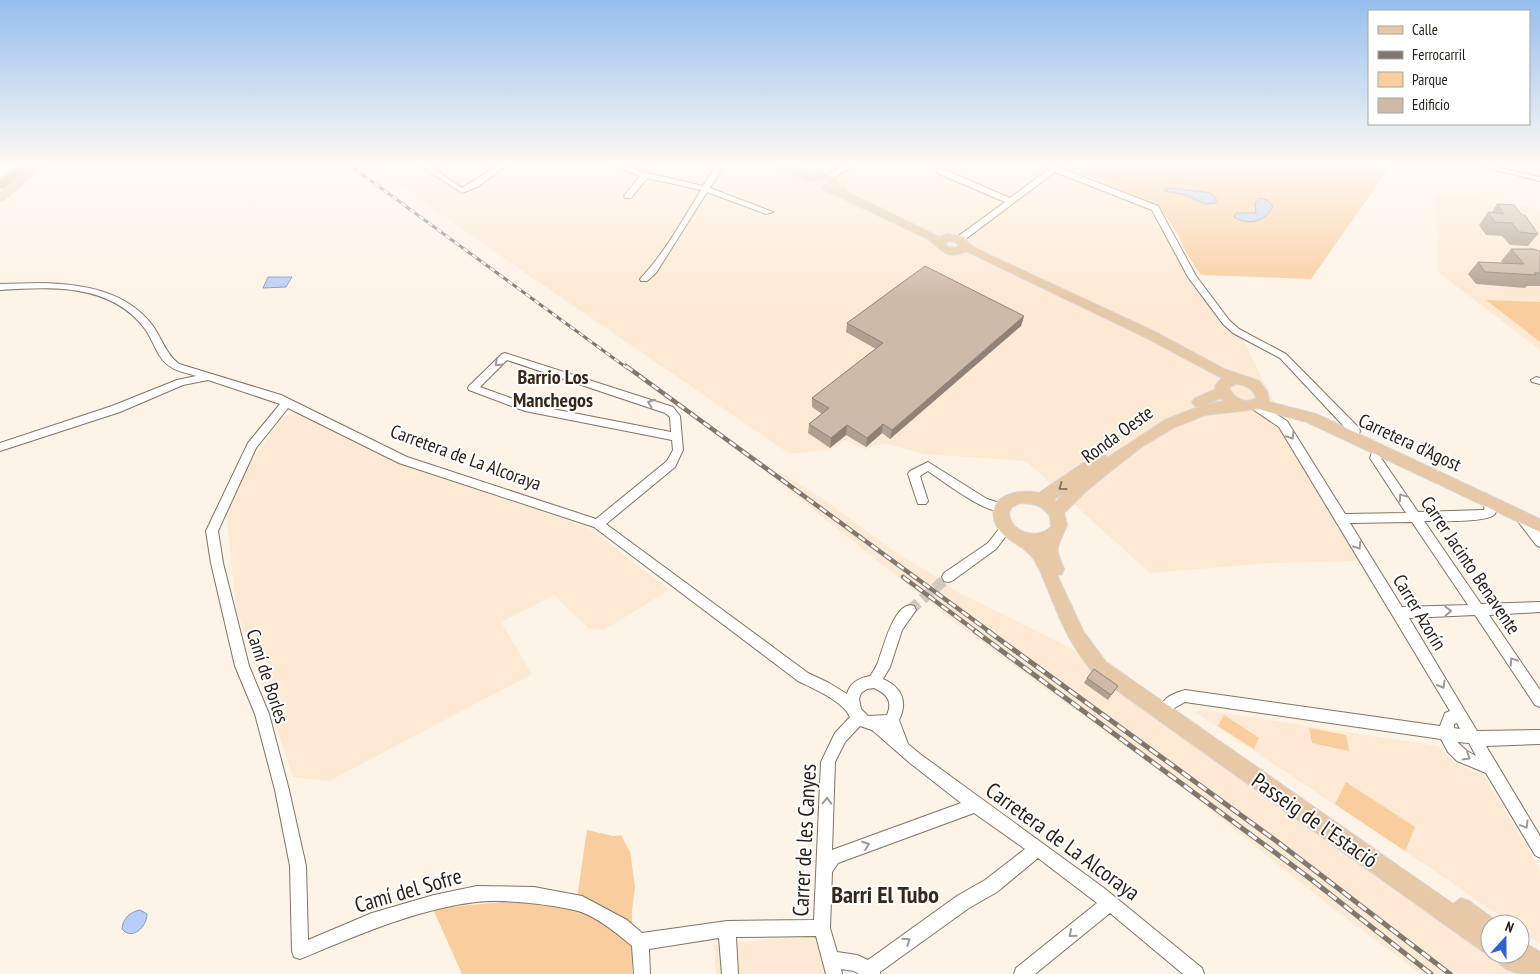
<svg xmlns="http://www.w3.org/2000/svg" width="1540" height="974" viewBox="0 0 1540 974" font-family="'PT Sans Narrow',sans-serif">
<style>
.built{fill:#fde9d4}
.green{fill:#f9cd9e}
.water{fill:#b9cef7;stroke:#8d99b4}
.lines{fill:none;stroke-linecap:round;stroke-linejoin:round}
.minor-tunnel{stroke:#d3c8bd;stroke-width:11;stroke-dasharray:11 5.5;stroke-linecap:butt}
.minor-casing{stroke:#847361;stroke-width:2}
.major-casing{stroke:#d8d6d5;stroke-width:2}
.highway-casing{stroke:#d8d6d5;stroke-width:1}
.minor{fill:#fff;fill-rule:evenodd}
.major{fill:#e7c9a8;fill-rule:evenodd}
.highway{fill:#d7a56e;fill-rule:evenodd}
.rail-far2-casing{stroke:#80776e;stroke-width:3}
.rail-far1-casing{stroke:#80776e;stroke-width:4.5}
.rail-casing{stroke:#80776e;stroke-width:5}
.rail-far2{stroke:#fff;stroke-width:2;stroke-dasharray:5.5;stroke-linecap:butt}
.rail-far1{stroke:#fff;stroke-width:2.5;stroke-dasharray:8;stroke-linecap:butt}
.rail{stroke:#fff;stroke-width:3;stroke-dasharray:10;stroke-linecap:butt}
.wall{fill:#b0a090}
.shaded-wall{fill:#908276}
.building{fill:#cdbaa8;stroke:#908276}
.oneway{stroke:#9d9a97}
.oneway2{stroke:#867460}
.labels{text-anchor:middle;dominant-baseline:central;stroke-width:4;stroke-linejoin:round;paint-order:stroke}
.street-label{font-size:19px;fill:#251e17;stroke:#fff}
.neighbourhood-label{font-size:20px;font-weight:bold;fill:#362818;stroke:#fff}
.near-street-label{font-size:22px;fill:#251e17;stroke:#fff}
.near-neighbourhood-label{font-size:24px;font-weight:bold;fill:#362818;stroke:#fff}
</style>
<rect width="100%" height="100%" fill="#fef3e7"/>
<g class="built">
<polygon points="370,164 1068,164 1063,168 1153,210 1204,287 1238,329 1262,379 1361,561 1268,563 1150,573 1026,461 924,454 884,443 866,449 845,440 832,449 790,454 502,257"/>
<polygon points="1435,194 1510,203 1540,210 1540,350 1438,272"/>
<polygon points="297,412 405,464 591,529 669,590 604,630 588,628 554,595 501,622 532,674 329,781 293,777 236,608 226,511 244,474 280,419"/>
<polygon points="785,475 823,499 899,555 929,572 957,592 1081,653 1093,668 1091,675 1119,695 1121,692 1520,974 1421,974 1329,905 1181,787 957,624 776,480"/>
<polygon points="1203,710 1438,746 1454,762 1484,776 1540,869 1540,944 1520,930 1520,924 1511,924 1432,869 1195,712"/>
<polygon points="817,934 828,974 716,974 714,945"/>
</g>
<g class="green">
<polygon points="1070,164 1392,164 1311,279 1201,275 1187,254 1177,233 1159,206 1071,169"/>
<polygon points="1486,300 1540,302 1540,342"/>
<polygon points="1224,715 1259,738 1254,749 1218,726"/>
<polygon points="1309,728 1346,735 1349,751 1312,743"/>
<polygon points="1346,782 1415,827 1405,851 1335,804"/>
<path d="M587,830L613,836L621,835L630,852L635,886L632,911V974H462L433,909C480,904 529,896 575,912Z"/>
</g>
<g class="water">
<polygon points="1170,188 1204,192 1210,193 1216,198 1216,203 1205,204 1186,195 1164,191 1164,190"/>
<path d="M1259,198L1267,200L1273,206C1266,222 1248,226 1234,217L1236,213H1256L1255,203Z"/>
<polygon points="268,277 292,277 286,287 263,288"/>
<path d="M140,910L147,914C147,927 132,941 122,929C123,918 130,912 140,910Z"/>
</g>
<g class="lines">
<polyline class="minor-tunnel" points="910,610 948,577"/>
<g class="minor-casing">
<g id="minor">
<polygon points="418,164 427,164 462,188 500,164 508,164 479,186 462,193"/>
<polygon points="571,164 580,164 576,166"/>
<path d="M610,164H620L647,173L703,186L717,164H725L710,188L773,212L766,214L707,192L656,273L647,281H641L640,279C664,254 682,221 701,190L647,178L631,198H625L624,196L640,176Z"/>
<polygon points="846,164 855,164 832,179 826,179 826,175"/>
<polygon points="1039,164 1054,165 1062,164 1063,165 1060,168 1158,206 1196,276 1229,320 1239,329 1286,354 1359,428 1360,431 1359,434 1351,434 1280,358 1233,333 1223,324 1188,277 1152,210 1055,172 963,241 957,241 957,237 1005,202 937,173 937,169 943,169 1010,198 1049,169"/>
<polygon points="1471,164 1483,164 1540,177 1540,181"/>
<path d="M40,283C82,284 126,290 153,326C162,339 166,354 179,364L281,395L407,457L596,519L667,461L673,450L672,440L525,411L469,390L468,388L469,386L502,354L505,353L673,407L680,416L683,450L675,467L606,524L808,673L829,683L847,694C850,683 858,678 870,676C873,672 876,667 878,662C883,649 895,599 914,606L916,610L902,630L890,667L883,679C902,687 908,702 899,720L908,744L920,754L1104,888L1202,968L1204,974H1183L1110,913L1035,974H1014L1016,968L1097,903L1038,858L997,892L969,908L880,972V974H859L854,971L841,969L842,974H826L816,936L736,937L738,974H722L719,938L649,949L650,974H634L632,946C618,934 596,916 578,911C551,904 504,899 476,902C416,909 356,936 300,959L294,957L292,951L290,866L275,790L255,714L235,666L211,563L206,531L248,443L280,404L208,380L183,385L120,412L0,451V443L112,406L177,380L196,376C188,373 178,372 171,367C157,359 154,341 145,329C111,283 51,287 0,290V284ZM507,360L665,413L670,417L671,432L527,404L480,387ZM288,408L399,463L594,527L798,681C814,689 843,701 850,717L835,733L821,762L814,920L727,921L642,933L627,920L582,896L534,887L477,886L434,895L372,913L308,940L306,866L289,790L269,714L249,666L223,563L218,531L256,448ZM874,688C887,694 893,701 887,715L868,716L861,709L859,699L861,693L867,689ZM860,726L872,730L910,763L961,803L832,850L835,762L845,742ZM974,813L1025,849L985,880L957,896L868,960L857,955L837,952L830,928L832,872L838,863Z"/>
<polygon points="1536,377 1540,378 1540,384 1532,382 1531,380"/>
<path d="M1255,401L1287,421L1345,514L1406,513L1370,458L1374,447L1378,446L1383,450L1381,458L1418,512L1483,510H1484L1486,499H1494C1496,503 1497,510 1495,514C1488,523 1437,521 1424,521L1481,604L1540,602V612L1489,615L1540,690V707L1535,705L1475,615L1409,618L1477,731L1540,730V744L1486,746L1540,836V858L1535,855L1486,773L1457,761L1448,752L1441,739L1185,702L1169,711L1164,710L1162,705C1166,695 1176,693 1185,690L1440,726L1445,713L1450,711L1279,427L1251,408L1250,405L1251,402ZM1412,522L1468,605L1402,607L1350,523ZM1457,723L1460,729L1454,728V724ZM1457,742L1469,743L1476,756L1467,751Z"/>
<path d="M928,462L987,499L1006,505L1008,508L1006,511C989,517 943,481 928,471L920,476L928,501L926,504H918L908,474L910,471Z"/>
<polygon points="1521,512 1525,514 1540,533 1540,547 1536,545 1517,520 1515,517 1517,514"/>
<polygon points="1006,523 1010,525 1012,528 996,549 952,581 948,582 944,581 942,577 944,573 988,543 1002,525"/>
</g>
</g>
<g class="major-casing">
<g id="major">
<polygon points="35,164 46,164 4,200 0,201 0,193"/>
<path d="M774,164H786L810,175C826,166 833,178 845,187L846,189L845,191L939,237L947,234L964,237L969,244L981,251L1153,331L1224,369L1259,381L1267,391L1269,402L1316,414L1540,519V532L1307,422L1258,409L1205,415L1175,427L1143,446L1112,470L1085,492L1064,513L1067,525C1058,548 1053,545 1064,569L1062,574L1057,575L1083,631L1106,662L1453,904L1461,898L1469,901L1498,922V924H1490V954L1482,951L1094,674C1086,663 1078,653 1072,642C1064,630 1059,616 1054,604C1047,589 1042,571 1033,558C1022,543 997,538 994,518C989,493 1023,489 1039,493L1095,455L1100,454L1105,455L1107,458L1165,420L1198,407L1194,405L1192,402L1194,399L1216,389L1215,386L1222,378L1145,337L966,251C946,261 942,249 928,239L823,189L822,187L823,185L829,184L825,180C818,178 813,183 806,181ZM949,241L956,242L959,246L955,248L948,247L945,243ZM1236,384C1245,385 1254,388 1256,398C1246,405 1232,398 1229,387ZM1221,398L1224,401L1206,405ZM1065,492L1056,502L1054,500L1055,499ZM1020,503C1033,503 1042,505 1050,516L1051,527C1036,541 1009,532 1009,512L1012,507Z"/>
<path d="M1520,940L1540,952V974C1520,974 1502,974 1493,954H1520Z"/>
</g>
</g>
<g class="highway-casing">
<polygon id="highway" points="22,164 35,164 4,188 0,189 0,179"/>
</g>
<use href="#minor" class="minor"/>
<use href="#major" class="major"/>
<use href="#highway" class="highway"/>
<g class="rail-far2-casing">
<polyline id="rail-far2" points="348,164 627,368"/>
</g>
<g class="rail-far1-casing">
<g id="rail-far1">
<polyline points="626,366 990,632"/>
<polyline points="903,577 977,632"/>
</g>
</g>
<g class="rail-casing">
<g id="rail">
<polyline points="975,631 1312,880 1431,974"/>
<polyline points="988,631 1275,840 1450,974"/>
</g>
</g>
<use href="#rail-far2" class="rail-far2"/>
<use href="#rail-far1" class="rail-far1"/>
<use href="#rail" class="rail"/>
</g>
<g class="wall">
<polygon points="1497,204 1538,234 1528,246 1510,245 1502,236 1486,235 1479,225 1488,212 1491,213"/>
<polygon points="1511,249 1540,251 1540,286 1527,286 1525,288 1476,284 1468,274 1478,262 1503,263 1501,261"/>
<polygon points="1024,316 1021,326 890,439 882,433 866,447 846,435 830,448 808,433 809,424 822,414 812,407 812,398 876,349 846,332 847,323"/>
<polygon points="1087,678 1118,686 1108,700 1084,683"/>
</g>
<g class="shaded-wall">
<polygon points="1024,316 1021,326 890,439 892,430"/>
<polygon points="883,424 882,433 866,447 867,438"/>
<polygon points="847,425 846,435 830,448 831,438"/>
</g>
<g class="building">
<polygon points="1497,204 1514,205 1522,215 1525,215 1538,234 1519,232 1512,223 1495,222 1488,212 1504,214"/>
<polygon points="1511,249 1534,249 1539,251 1540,251 1540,273 1534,273 1536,275 1485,272 1478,262 1524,264"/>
<polygon points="925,266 1024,316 892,430 883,424 867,438 847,425 831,438 809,424 829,408 812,398 883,343 847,323"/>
<polygon points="1094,669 1118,686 1111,695 1087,678"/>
</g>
<defs><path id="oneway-chevron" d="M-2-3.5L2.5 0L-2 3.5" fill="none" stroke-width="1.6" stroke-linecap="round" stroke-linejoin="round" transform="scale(1.25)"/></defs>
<g class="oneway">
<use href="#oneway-chevron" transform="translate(498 363) rotate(136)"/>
<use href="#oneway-chevron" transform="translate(651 403) rotate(-160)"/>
<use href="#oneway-chevron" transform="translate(1291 436) rotate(58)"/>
<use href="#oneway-chevron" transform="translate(1402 497) rotate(-124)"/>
<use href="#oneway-chevron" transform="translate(1358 546) rotate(58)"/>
<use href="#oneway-chevron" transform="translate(1448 611) rotate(-2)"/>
<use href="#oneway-chevron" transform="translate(1513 661) rotate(-124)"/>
<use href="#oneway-chevron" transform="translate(1442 685) rotate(60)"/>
<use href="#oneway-chevron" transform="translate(1467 757) rotate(31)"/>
<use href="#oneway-chevron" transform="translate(827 801) rotate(-88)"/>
<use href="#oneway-chevron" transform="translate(1525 825) rotate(59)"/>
<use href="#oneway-chevron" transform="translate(866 845) rotate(-20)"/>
<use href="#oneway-chevron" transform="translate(1072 934) rotate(141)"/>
<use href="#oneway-chevron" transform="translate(907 941) rotate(-35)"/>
</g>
<use class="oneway2" href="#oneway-chevron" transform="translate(1062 487) rotate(144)"/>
<linearGradient id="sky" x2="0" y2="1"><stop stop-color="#95beee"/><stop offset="0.55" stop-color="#fffaf4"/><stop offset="1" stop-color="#fffaf4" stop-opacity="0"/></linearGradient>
<rect width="1540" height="300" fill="url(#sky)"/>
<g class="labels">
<g class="street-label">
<text transform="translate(1117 434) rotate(-36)">Ronda Oeste</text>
<text transform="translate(1410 442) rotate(25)">Carretera d'Agost</text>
<text transform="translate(466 457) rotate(20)">Carretera de La Alcoraya</text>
<text transform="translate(1471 565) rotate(56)">Carrer Jacinto Benavente</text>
<text transform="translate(1420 612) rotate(59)">Carrer Azorín</text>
<text transform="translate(268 676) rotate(72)">Camí de Borles</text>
</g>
<g class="neighbourhood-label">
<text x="553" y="377">Barrio Los<tspan x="553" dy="23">Manchegos</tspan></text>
</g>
<g class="near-street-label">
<text transform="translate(1315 820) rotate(35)">Passeig de l'Estació</text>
<text transform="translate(804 840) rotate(-87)">Carrer de les Canyes</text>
<text transform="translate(1063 841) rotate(36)">Carretera de La Alcoraya</text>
<text transform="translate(408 890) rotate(-16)">Camí del Sofre</text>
</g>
<g class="near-neighbourhood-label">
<text x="885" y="894">Barri El Tubo</text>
</g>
</g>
<rect x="1368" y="10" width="162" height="115" fill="#ffffff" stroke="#a8a5a2"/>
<rect x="1378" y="26" width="25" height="8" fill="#e7c9a8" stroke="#a8a5a2"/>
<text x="1412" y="35" font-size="15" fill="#251e17">Calle</text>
<rect x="1378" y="51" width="25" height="8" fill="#80776e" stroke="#a8a5a2"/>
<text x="1412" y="60" font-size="15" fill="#251e17">Ferrocarril</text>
<rect x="1378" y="72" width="25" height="15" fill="#f9cd9e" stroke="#a8a5a2"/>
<text x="1412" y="85" font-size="15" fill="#251e17">Parque</text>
<rect x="1378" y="98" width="25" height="15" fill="#cdbaa8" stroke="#a8a5a2"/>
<text x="1412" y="110" font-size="15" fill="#251e17">Edificio</text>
<g transform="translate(1505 939) rotate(21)"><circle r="24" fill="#ffffff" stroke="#a8a5a2"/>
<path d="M0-4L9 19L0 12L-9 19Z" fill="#3160cf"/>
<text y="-8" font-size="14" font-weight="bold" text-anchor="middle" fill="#251e17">N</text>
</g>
</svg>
